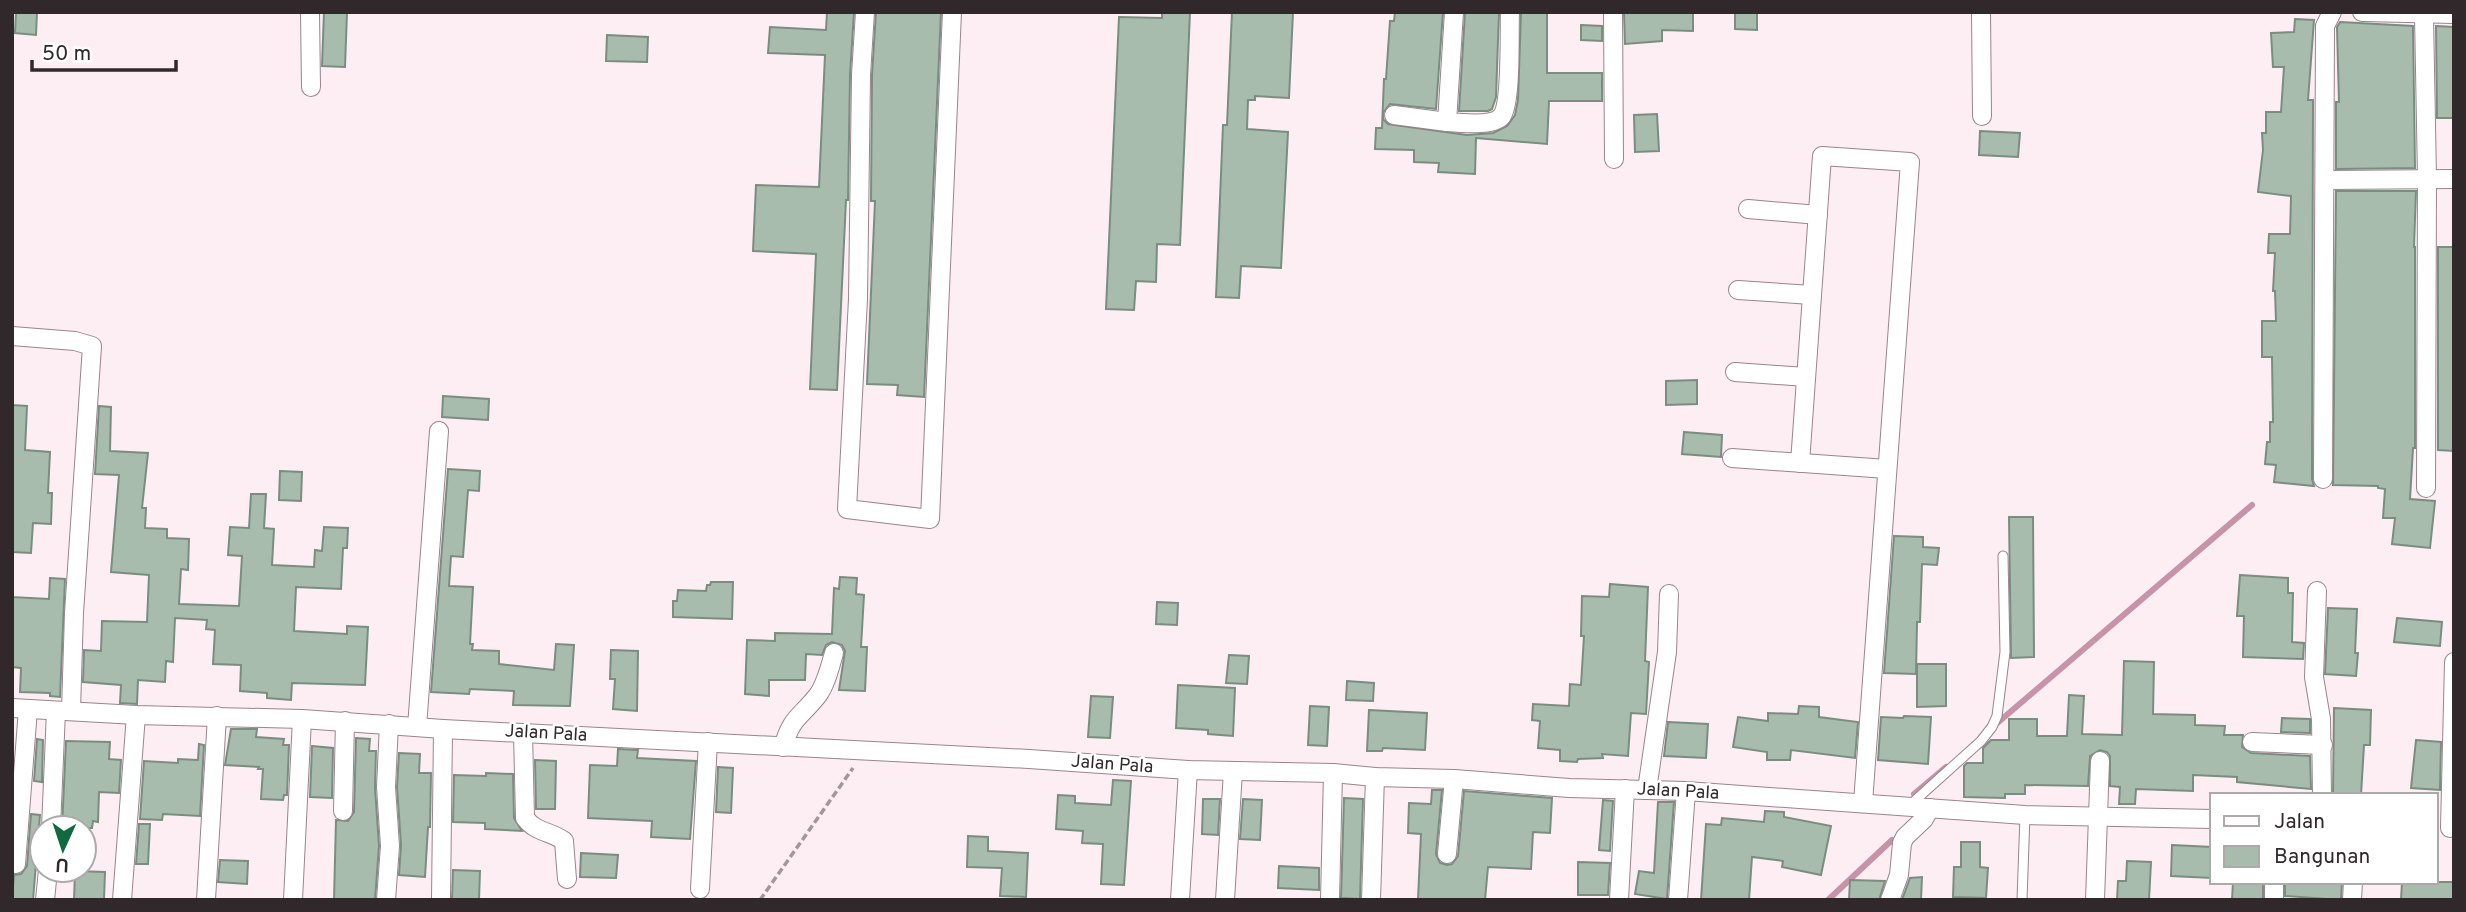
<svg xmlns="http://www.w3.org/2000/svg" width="2466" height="912" viewBox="0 0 2466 912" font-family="Overpass,sans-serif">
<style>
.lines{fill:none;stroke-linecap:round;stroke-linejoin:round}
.stream{stroke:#c693a8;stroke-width:6}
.building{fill:#a8bcae;stroke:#7a8d80;stroke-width:2}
.service-casing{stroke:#9a848d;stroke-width:11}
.minor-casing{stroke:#9a848d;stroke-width:20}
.path{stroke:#a2969a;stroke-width:3.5;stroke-dasharray:7 3.5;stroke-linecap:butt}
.service{stroke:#fff;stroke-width:9}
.minor{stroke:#fff;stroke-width:18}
.labels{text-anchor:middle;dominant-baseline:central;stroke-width:5;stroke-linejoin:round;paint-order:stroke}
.street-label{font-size:18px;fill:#31282b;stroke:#fff}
</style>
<rect width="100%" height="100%" fill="#fdeef3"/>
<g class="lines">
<g class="stream">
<polyline points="1995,725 2252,505"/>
<polyline points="1914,794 1946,767"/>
<polyline points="1828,900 1892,840"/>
</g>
</g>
<g class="building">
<polygon points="16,12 37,12 36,35 15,33"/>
<polygon points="324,12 347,12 345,67 322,66"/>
<polygon points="827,12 854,12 850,75 848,200 846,200 837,390 810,389 816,254 753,251 756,185 819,187 825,55 768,53 770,27 826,30"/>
<polygon points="876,12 941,12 924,397 897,395 898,385 867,384 875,201 871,201 872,75"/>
<polygon points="1162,12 1190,12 1180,245 1157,244 1156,282 1136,281 1134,310 1106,309 1119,17 1162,18"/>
<polygon points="1232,12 1293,12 1289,98 1255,96 1255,100 1248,100 1247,129 1288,132 1281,268 1241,266 1239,298 1216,297 1223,125 1227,125"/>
<polygon points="1395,12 1443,12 1436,109 1390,104 1383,113 1383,119 1388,124 1467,135 1493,133 1507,126 1515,115 1518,100 1521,12 1547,12 1547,73 1602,73 1602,101 1549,101 1547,144 1476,138 1475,174 1438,172 1439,163 1414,162 1414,150 1375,149 1376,128 1382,128 1384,79 1386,79 1390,21 1394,21"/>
<polygon points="1465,12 1499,12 1496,97 1492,109 1488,111 1459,111"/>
<polygon points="1624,12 1693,13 1693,31 1662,30 1662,41 1625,44"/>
<polygon points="1735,12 1757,12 1757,30 1735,29"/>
<polygon points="2295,19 2314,20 2308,100 2313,100 2312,479 2314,486 2274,482 2276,465 2265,464 2267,442 2270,442 2270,422 2273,422 2272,357 2262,357 2262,321 2276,321 2275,291 2273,291 2275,253 2268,253 2269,234 2290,234 2291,196 2258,192 2263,150 2262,133 2266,133 2266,112 2281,112 2284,67 2273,67 2271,33 2294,32"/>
<polygon points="2340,22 2413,26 2415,168 2336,169 2336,102 2339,102 2337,27"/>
<polygon points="1581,25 1602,26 1602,41 1581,40"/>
<polygon points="2436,26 2454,27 2454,118 2437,118"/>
<polygon points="607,35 648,37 647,62 606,61"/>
<polygon points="1657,114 1659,151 1635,152 1634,115"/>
<polygon points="1980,131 2020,133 2018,157 1979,155"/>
<polygon points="2336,191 2416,191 2414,247 2415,247 2415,448 2413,448 2410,499 2435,501 2430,548 2392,544 2395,518 2383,518 2385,489 2378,488 2378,486 2333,485"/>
<polygon points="2438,247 2454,247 2454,451 2438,450"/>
<polygon points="1697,380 1697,404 1666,405 1666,381"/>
<polygon points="443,396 489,399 488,420 442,417"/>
<polygon points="12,405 27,406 25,450 50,452 48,493 52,493 51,524 33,523 31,553 12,552"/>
<polygon points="99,406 111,407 110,451 148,453 142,508 146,508 145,528 167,529 167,538 189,539 188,570 181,569 179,604 239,606 242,556 228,555 230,527 249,528 251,494 266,494 264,528 274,529 272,565 314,567 315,550 322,551 324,527 348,528 347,548 343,548 341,589 296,587 294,631 347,634 347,626 368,627 365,685 292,683 291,700 267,698 267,693 240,691 241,665 213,664 215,630 206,629 207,620 175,618 173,662 166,661 165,682 138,680 137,704 120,703 121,685 83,682 84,650 101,651 102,621 147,622 149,575 111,572 119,475 95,474"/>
<polygon points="1684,432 1722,435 1721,457 1682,454"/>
<polygon points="448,469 480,471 479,491 468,490 463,557 451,556 449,586 473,587 470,644 473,644 472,650 499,651 499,664 554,670 556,644 574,645 570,706 513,705 514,691 470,689 469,694 431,692"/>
<polygon points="280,471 302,472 301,501 279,500"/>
<polygon points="2009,517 2033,517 2034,657 2011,658"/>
<polygon points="1894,536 1923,537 1923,547 1939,548 1937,565 1922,564 1920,622 1917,622 1916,674 1884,673"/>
<polygon points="2240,575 2288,578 2288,593 2293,593 2292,642 2304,643 2303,659 2243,657 2244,616 2237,616"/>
<polygon points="840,577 857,578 856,594 864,595 861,647 867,647 865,691 839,690 845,651 842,645 832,642 826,645 822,655 806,654 805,680 769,680 769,696 745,694 747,640 775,641 775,633 832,634 834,588 839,589"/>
<polygon points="50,578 65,579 60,697 50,696 50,693 20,692 21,668 12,667 12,597 49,599"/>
<polygon points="711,582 733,582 732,619 673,617 673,601 677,601 678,590 706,591 707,585 710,585"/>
<polygon points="1610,584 1648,587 1645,661 1649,662 1646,714 1631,713 1628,756 1602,754 1603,758 1578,759 1577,762 1560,761 1560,750 1538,748 1540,721 1532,720 1533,704 1569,706 1570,684 1581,685 1584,636 1581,636 1582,596 1609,597"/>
<polygon points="1157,602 1178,603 1177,625 1156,624"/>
<polygon points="2328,608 2357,609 2355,653 2358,653 2356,676 2325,674"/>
<polygon points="2397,618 2442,622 2440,646 2394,642"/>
<polygon points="611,650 638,651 637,711 613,709 615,679 610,679"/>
<polygon points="1229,655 1249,656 1247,684 1226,683"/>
<polygon points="2124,661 2154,662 2153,714 2195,715 2195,725 2225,726 2224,735 2243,735 2242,747 2251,753 2310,756 2311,789 2237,782 2237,777 2193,775 2193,791 2136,789 2135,804 2119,804 2120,787 2110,786 2110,756 2107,752 2100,750 2090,756 2088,786 2025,785 2025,794 2005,794 2005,798 1964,797 1964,766 1967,763 1983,763 1983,748 1991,740 2009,740 2009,719 2037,719 2037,736 2067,736 2069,695 2084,696 2082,734 2122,735"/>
<polygon points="1917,664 1946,664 1946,706 1917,707"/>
<polygon points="1347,681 1374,683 1373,701 1346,700"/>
<polygon points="1178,685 1235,688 1233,736 1208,734 1208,730 1176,728"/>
<polygon points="1091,696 1113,697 1110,738 1088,737"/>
<polygon points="1310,706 1329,707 1327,746 1308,745"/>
<polygon points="1799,706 1819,707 1819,717 1858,722 1855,758 1791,750 1790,760 1767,760 1767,752 1733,747 1738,717 1768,721 1768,713 1798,714"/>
<polygon points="2334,708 2371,710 2370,745 2364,745 2361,795 2333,795"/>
<polygon points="1369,710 1427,713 1425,750 1383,748 1382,751 1367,751"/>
<polygon points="1904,716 1931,717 1928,764 1878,760 1881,717 1903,718"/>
<polygon points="2282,718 2310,719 2310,733 2281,732"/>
<polygon points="1668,722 1708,724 1706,758 1664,756"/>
<polygon points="231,729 257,729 256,737 284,739 283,745 289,745 287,795 284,795 283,800 261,799 263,769 258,769 259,767 225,765"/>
<polygon points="356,738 370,739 369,751 376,751 375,788 379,846 375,900 334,900 336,820 348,821 354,812"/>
<polygon points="37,739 43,740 42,782 34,781"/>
<polygon points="2416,740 2441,742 2440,790 2411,788"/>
<polygon points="66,741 110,742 109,759 121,760 119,793 99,792 98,822 93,821 92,828 62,828"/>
<polygon points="199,744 204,745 200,816 163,814 162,820 140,819 144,761 178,763 178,759 198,760"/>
<polygon points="312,746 333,748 332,798 310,797"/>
<polygon points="618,749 638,750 637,758 696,761 690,839 651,837 652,821 588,818 590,765 617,766"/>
<polygon points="399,753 420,754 419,773 431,773 430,827 428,827 425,877 399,875 401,845 397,787"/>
<polygon points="535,760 556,761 555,809 536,809"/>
<polygon points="718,767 733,768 731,813 716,812"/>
<polygon points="486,773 513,774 514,818 522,831 485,829 485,823 453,822 454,775 486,776"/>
<polygon points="1113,780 1131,781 1124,885 1101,884 1103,844 1082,843 1083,831 1056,829 1058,795 1075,796 1075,803 1111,805"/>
<polygon points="1432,790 1442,790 1436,854 1440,863 1447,865 1452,864 1458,856 1464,791 1552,798 1550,833 1533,832 1531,869 1488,867 1485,900 1418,899 1421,834 1408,833 1409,803 1431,804"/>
<polygon points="1344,798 1363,799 1360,899 1341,898"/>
<polygon points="1203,799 1220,799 1218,835 1202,834"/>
<polygon points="1243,799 1262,800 1260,840 1240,839"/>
<polygon points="1603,800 1613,801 1610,851 1599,850"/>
<polygon points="1658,802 1674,802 1667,899 1635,894 1639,871 1654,873"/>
<polygon points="1765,811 1784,812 1784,817 1831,826 1821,875 1782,867 1783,861 1752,857 1749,900 1701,900 1706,824 1721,825 1722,818 1764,822"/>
<polygon points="31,814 40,815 33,900 12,900 14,875 21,874 27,866"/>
<polygon points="139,824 150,824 148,864 136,864"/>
<polygon points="968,836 988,837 988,851 1028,853 1026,897 1000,896 1002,868 967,867"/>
<polygon points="1961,842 1980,842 1980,867 1988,868 1986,898 1953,897 1954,867 1961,867"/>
<polygon points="2172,845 2212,847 2212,878 2171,876"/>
<polygon points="581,853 618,855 616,878 580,877"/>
<polygon points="220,860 248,861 247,884 218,882"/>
<polygon points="2127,861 2151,862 2149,900 2117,900 2118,881 2126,881"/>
<polygon points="1578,862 1610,863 1608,895 1578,895"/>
<polygon points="1279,866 1319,868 1319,890 1278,888"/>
<polygon points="453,870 480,871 479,900 452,900"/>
<polygon points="75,871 105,872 104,900 74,900"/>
<polygon points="1922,877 1921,900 1902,900 1910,878"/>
<polygon points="1850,880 1885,881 1879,900 1849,900"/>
<polygon points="2233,882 2263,882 2263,900 2232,900"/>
<polygon points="2285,882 2342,882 2341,900 2285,896"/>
<polygon points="2402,882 2454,882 2454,900 2401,900"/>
</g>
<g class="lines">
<g class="service-casing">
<g id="service">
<polyline points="1910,805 1981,741 1992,727 1997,716 2005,652 2003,556"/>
<polyline points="2022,900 2025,815"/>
</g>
</g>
<g class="minor-casing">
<g id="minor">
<polyline points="310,12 311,87"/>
<polyline points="865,12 861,75 858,299 847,509 930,519 952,12"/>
<path d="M1454,12L1447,122C1459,123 1493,126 1501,117C1512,105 1509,32 1510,12"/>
<polyline points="1613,12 1614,159"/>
<polyline points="1981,12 1982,116"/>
<polyline points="2362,12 2454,14"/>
<polyline points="2424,15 2427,178 2426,488"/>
<polyline points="1394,115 1447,122"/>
<polyline points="2326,180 2454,179"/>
<polyline points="1748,209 1818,215"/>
<polyline points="1738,290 1812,295"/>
<polyline points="12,336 75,341 92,346 74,613 71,710"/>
<polyline points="1735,372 1806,377"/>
<polyline points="1732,458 1887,469"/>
<polyline points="1800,463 1822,156 1910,162 1863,803"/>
<polyline points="2323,479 2325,26 2332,12"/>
<polyline points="2317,591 2314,677 2321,719 2322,795"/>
<polyline points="12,708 136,715 302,719 443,729 1029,759 1188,770 1333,773 1375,777 1454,779 1569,788 1686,791 2025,815 2212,819"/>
<polyline points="417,727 439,431"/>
<path d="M523,733L525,818C536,833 551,831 564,841L567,879"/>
<polyline points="2252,742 2323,745"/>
<path d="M783,747C792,716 800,718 818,695C826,684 830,667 834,653"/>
<polyline points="1647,790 1667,652 1669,594"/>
<polyline points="343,811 345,721"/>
<polyline points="51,828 56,711"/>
<polyline points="2450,828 2454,662"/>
<polyline points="1447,854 1454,779"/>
<polyline points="16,864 28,709"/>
<polyline points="700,889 708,742"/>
<polyline points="45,900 48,870"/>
<polyline points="122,900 136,715"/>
<polyline points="206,900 217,716"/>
<polyline points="293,900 302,719"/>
<polyline points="386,900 390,846 386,787 389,724"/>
<polyline points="441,900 443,729"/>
<polyline points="1180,900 1188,770"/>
<polyline points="1225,900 1233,771"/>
<polyline points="1330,900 1333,773"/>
<polyline points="1371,900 1375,777"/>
<polyline points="1619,900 1625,789"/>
<polyline points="1678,900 1686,791"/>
<polyline points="1890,900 1899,875 1902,843 1905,837 1924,819 1930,808"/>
<polyline points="2095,900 2100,761"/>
<polyline points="2274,900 2274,882"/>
<polyline points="2352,900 2353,882"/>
</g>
</g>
<polyline class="path" points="760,900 853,768"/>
<use href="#service" class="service"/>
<use href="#minor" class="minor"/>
</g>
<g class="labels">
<g class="street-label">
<text transform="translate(546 734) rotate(3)">Jalan Pala</text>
<text transform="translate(1112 765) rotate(4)">Jalan Pala</text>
<text transform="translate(1678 792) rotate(3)">Jalan Pala</text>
</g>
</g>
<rect width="2466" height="912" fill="none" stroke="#31282b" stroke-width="28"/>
<rect x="2210" y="793" width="228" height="91" fill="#ffffff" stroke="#ada9aa" stroke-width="2"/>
<rect x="2224" y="816" width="35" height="10" fill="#ffffff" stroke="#ada9aa" stroke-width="2"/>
<text x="2274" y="828" font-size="21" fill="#31282b">Jalan</text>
<rect x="2224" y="846" width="35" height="21" fill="#a8bcae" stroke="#ada9aa" stroke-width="2"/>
<text x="2274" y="863" font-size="21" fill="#31282b">Bangunan</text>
<g transform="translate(63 849) rotate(183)"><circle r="33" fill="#ffffff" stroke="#ada9aa" stroke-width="2"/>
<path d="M0-5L12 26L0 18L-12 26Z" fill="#106a3d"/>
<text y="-10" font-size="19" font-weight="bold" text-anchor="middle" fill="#31282b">U</text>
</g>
<path d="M32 60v10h144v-10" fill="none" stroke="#31282b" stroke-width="3.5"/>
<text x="42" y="60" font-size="21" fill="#31282b" stroke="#ffffff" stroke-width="5" paint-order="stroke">50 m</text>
</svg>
